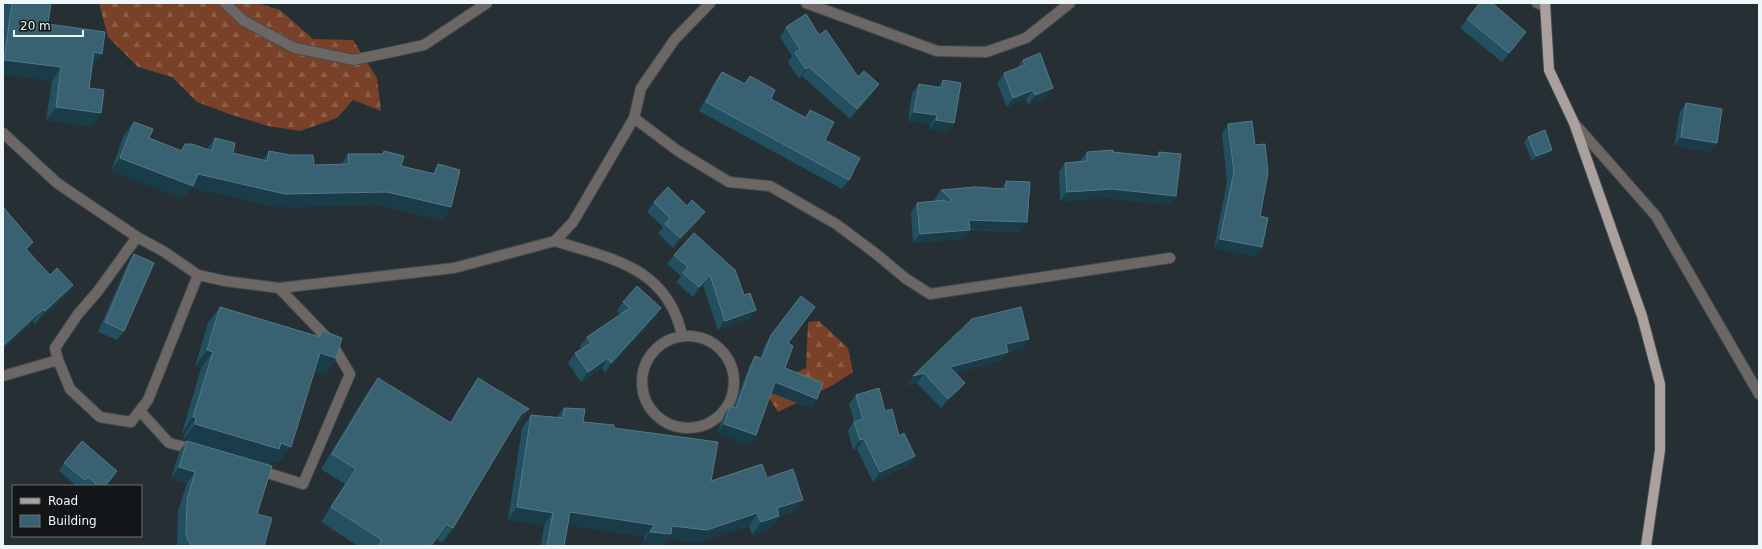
<svg xmlns="http://www.w3.org/2000/svg" width="1762" height="549" viewBox="0 0 1762 549" font-family="'DejaVu Sans',sans-serif">
<style>
.forest{fill:url(#forest-firs)}
.lines{fill:none;stroke-linecap:round;stroke-linejoin:round}
.minor-casing{stroke:#414b50;stroke-width:12}
.primary-casing{stroke:#414b50;stroke-width:12}
.minor{stroke:#6c6765;stroke-width:10}
.primary{stroke:#aba19c;stroke-width:10}
.wall{fill:#225061}
.shaded-wall{fill:#1a3b48}
.building{fill:#386172;stroke:#557987}
</style>
<defs>
<pattern id="forest-firs" width="22" height="20" patternUnits="userSpaceOnUse"><rect width="22" height="20" fill="#794128"/><path d="M5 1l3.5 6h-7zM16 11l3.5 6h-7z" fill="#8c5d48"/></pattern>
</defs>
<rect width="100%" height="100%" fill="#252f34"/>
<g class="forest">
<polygon points="99,3 257,3 280,10 313,39 353,40 377,78 381,111 353,100 337,118 300,131 268,126 232,115 197,102 172,77 138,67 108,37"/>
<polygon points="819,321 848,348 853,372 833,385 778,412 763,388 806,368 808,322"/>
</g>
<g class="lines">
<g class="minor-casing">
<g id="minor">
<polyline points="225,3 244,21 295,48 354,60 424,45 487,3"/>
<polyline points="806,3 937,51 986,52 1026,38 1070,3"/>
<polyline points="1537,3 1544,6"/>
<polyline points="634,118 678,151 729,182 770,186 836,224 875,253 905,278 930,294 1170,258"/>
<polyline points="1574,123 1656,216 1759,394"/>
<polyline points="3,133 57,183 137,237 163,251 198,275 225,281 279,288 454,268 555,241 573,222 634,118 641,88 675,39 710,3"/>
<polyline points="137,237 98,291 78,314 55,348 58,360 70,389 100,417 131,422 148,400 198,275"/>
<path d="M555,241C612,259 667,267 682,335"/>
<circle cx="688" cy="382" r="46"/>
<polyline points="3,376 58,360"/>
<polyline points="140,411 169,443 197,450"/>
<polyline points="258,470 303,484 350,374 331,342 279,288"/>
</g>
</g>
<g class="primary-casing">
<polyline id="primary" points="1545,3 1549,70 1574,123 1642,316 1660,384 1660,450 1646,546"/>
</g>
<use href="#minor" class="minor"/>
<use href="#primary" class="primary"/>
</g>
<g class="wall">
<polygon points="4,3 51,3 48,24 92,67 89,88 101,113 92,127 46,120 52,81 3,74 3,13"/>
<polygon points="1467,19 1519,41 1502,62 1460,28"/>
<polygon points="786,27 819,35 858,77 879,84 872,94 850,119 802,76 799,79 788,62 792,56 780,37"/>
<polygon points="1023,60 1047,97 1028,105 1026,99 1007,107 997,83 1004,73 1017,68"/>
<polygon points="722,72 744,83 750,76 771,99 805,117 810,110 825,140 849,180 842,189 699,111 715,81"/>
<polygon points="943,80 954,123 948,132 930,129 930,125 908,121 912,93 919,84 938,87"/>
<polygon points="1686,103 1710,152 1674,146 1680,112"/>
<polygon points="134,122 149,138 180,150 185,144 207,149 215,138 233,153 263,160 269,151 314,165 341,165 348,154 382,154 384,151 401,166 432,174 438,164 451,207 442,220 377,205 276,207 192,188 184,199 111,171 124,135"/>
<polygon points="1228,124 1260,216 1262,247 1256,257 1214,248 1227,182 1222,134"/>
<polygon points="1528,137 1549,155 1532,161 1524,142"/>
<polygon points="1087,152 1113,152 1156,156 1159,152 1176,196 1170,205 1105,198 1060,201 1059,172 1065,163 1080,161"/>
<polygon points="1006,181 1021,232 970,230 963,239 913,243 911,212 917,203 936,201 934,200 941,190 1001,189"/>
<polygon points="654,202 687,206 705,212 698,221 673,248 658,233 663,227 647,212"/>
<polygon points="3,207 33,242 27,251 50,275 73,285 63,298 35,324 33,322 3,350"/>
<polygon points="694,233 749,319 718,330 703,285 693,297 676,282 681,276 667,264 674,255"/>
<polygon points="134,254 124,331 117,340 98,332 128,263"/>
<polygon points="623,302 661,308 655,317 605,373 602,368 581,382 568,363 575,353 582,349 580,346 587,337 620,314 617,311"/>
<polygon points="220,307 319,337 323,331 336,358 325,374 314,371 279,463 271,460 268,465 257,514 264,546 177,546 178,511 187,483 171,479 179,452 187,441 183,440 185,434 182,433 201,368 195,366 208,323"/>
<polygon points="771,335 788,344 785,368 817,399 811,408 771,393 756,435 750,445 717,433 724,415 730,406 734,407 749,366 755,356 760,358 765,345"/>
<polygon points="1029,339 1023,348 1008,352 1001,361 956,373 965,383 958,392 941,408 917,383 906,386 913,376"/>
<polygon points="378,378 450,422 467,394 478,378 529,409 518,424 513,428 453,528 442,543 436,539 431,546 358,546 321,522 345,484 321,469 367,393"/>
<polygon points="856,395 885,411 899,436 915,456 909,465 873,482 857,449 853,450 848,431 854,421 849,404"/>
<polygon points="564,408 583,422 614,428 711,481 767,478 803,500 794,512 779,517 771,528 752,535 749,526 698,543 668,539 663,546 655,546 642,544 645,537 568,525 564,546 541,546 544,525 508,520 522,428 531,415 557,417"/>
<polygon points="64,463 117,471 106,486 84,486 82,485 82,486 77,486 59,471"/>
</g>
<g class="shaded-wall">
<polygon points="94,52 102,54 92,67 84,66"/>
<polygon points="4,60 61,67 52,81 3,74 3,62"/>
<polygon points="809,67 802,76 799,79 806,69"/>
<polygon points="879,84 872,94 850,119 857,109"/>
<polygon points="1053,88 1047,97 1028,105 1035,95"/>
<polygon points="1033,90 1026,99 1007,107 1013,98"/>
<polygon points="56,107 101,113 92,127 46,120"/>
<polygon points="914,112 937,115 930,125 908,121"/>
<polygon points="936,120 954,123 948,132 930,129"/>
<polygon points="1681,137 1717,143 1710,152 1674,146"/>
<polygon points="1552,150 1549,155 1532,161 1536,156"/>
<polygon points="120,158 198,174 387,192 451,207 442,220 377,205 276,207 192,188 184,199 111,171"/>
<polygon points="1112,189 1176,196 1170,205 1105,198 1060,201 1067,192"/>
<polygon points="705,212 698,221 673,248 680,238"/>
<polygon points="969,220 1027,222 1021,232 962,229"/>
<polygon points="970,230 963,239 913,243 920,234"/>
<polygon points="1220,239 1262,247 1256,257 1214,248"/>
<polygon points="33,242 24,255 26,249"/>
<polygon points="710,275 703,285 693,297 699,287"/>
<polygon points="73,285 63,298 35,324 45,311"/>
<polygon points="661,308 655,317 605,373 611,363"/>
<polygon points="43,309 33,322 3,350 3,346"/>
<polygon points="756,310 749,319 718,330 725,321"/>
<polygon points="1029,339 1023,348 999,354 1006,344"/>
<polygon points="207,350 213,352 201,368 195,366"/>
<polygon points="1008,352 1001,361 944,376 950,367"/>
<polygon points="320,353 336,358 325,374 308,369"/>
<polygon points="608,358 602,368 581,382 588,372"/>
<polygon points="924,373 917,383 906,386 913,376"/>
<polygon points="775,382 817,399 811,408 769,392"/>
<polygon points="965,383 958,392 941,408 948,399"/>
<polygon points="529,409 518,424 511,430 521,414"/>
<polygon points="193,417 196,418 185,434 182,433"/>
<polygon points="195,424 281,443 291,447 279,463 271,460 267,465 183,440"/>
<polygon points="724,424 756,435 750,445 717,433"/>
<polygon points="864,439 857,449 853,450 860,440"/>
<polygon points="915,456 909,465 873,482 880,472"/>
<polygon points="179,467 195,472 187,483 171,479"/>
<polygon points="117,471 106,486 105,486"/>
<polygon points="803,500 794,512 779,517 771,528 752,535 761,522 777,508"/>
<polygon points="517,507 553,513 544,525 508,520"/>
<polygon points="570,512 654,525 645,537 561,524"/>
<polygon points="757,513 749,526 698,543 668,539 663,546 655,546 642,544 650,532 672,526"/>
</g>
<g class="building">
<polygon points="12,3 51,3 48,24 105,32 102,54 94,52 89,88 104,90 101,113 56,107 61,67 4,60"/>
<polygon points="1480,3 1492,3 1526,32 1509,53 1467,19"/>
<polygon points="806,14 819,35 826,30 858,77 864,71 879,84 857,109 809,67 806,69 795,53 800,49 786,27"/>
<polygon points="1040,53 1053,88 1035,95 1033,90 1013,98 1004,73 1025,65 1023,60"/>
<polygon points="722,72 745,84 750,76 775,90 771,99 806,118 810,110 834,122 825,140 860,158 849,180 706,102"/>
<polygon points="943,80 961,83 954,123 936,120 937,115 914,112 919,84 942,88"/>
<polygon points="1686,103 1722,109 1717,143 1681,137"/>
<polygon points="1252,121 1255,145 1265,144 1268,173 1260,216 1268,218 1262,247 1220,239 1234,172 1228,124"/>
<polygon points="134,122 153,129 149,138 182,151 185,144 192,144 212,151 215,138 235,143 233,153 267,161 269,151 290,155 313,155 314,165 349,164 348,154 383,154 384,151 404,156 401,166 435,174 438,164 460,170 451,207 387,192 285,194 198,174 193,186 120,158"/>
<polygon points="1545,130 1552,150 1536,156 1528,137"/>
<polygon points="1113,150 1113,152 1159,157 1159,152 1181,154 1176,196 1112,189 1067,192 1065,163 1087,161 1087,152"/>
<polygon points="1006,181 1030,182 1027,222 969,220 970,230 920,234 917,203 944,200 949,203 951,199 941,190 975,187 1006,189"/>
<polygon points="668,187 687,206 692,200 705,212 680,238 665,224 670,218 654,202"/>
<polygon points="3,207 33,242 26,249 50,275 57,268 73,285 45,311 43,309 3,346"/>
<polygon points="694,233 735,270 744,295 750,293 756,310 725,321 710,275 699,287 683,273 688,267 674,255"/>
<polygon points="134,254 154,263 124,331 105,322"/>
<polygon points="637,286 661,308 611,363 608,358 588,372 575,353 591,343 587,337 630,308 623,302"/>
<polygon points="801,296 815,307 788,343 793,346 785,368 823,383 817,399 775,382 756,435 724,424 730,406 736,408 755,356 762,359 771,335"/>
<polygon points="220,307 320,337 323,331 342,338 336,358 320,353 291,447 281,443 279,449 195,424 196,418 193,417 213,352 207,350"/>
<polygon points="1021,307 1029,339 1006,344 1008,352 950,367 965,383 948,399 924,373 913,376 972,319"/>
<polygon points="378,378 451,423 478,378 529,409 521,414 453,528 446,524 431,546 378,546 382,540 331,507 356,469 332,454"/>
<polygon points="879,388 885,411 892,409 899,436 904,433 915,456 880,472 864,439 860,440 854,422 863,419 856,395"/>
<polygon points="564,408 585,409 583,422 614,425 614,428 718,442 711,481 762,464 767,478 793,469 803,500 777,508 779,516 761,522 757,513 707,530 672,526 671,534 650,532 654,525 570,512 564,546 547,546 553,513 517,507 531,415 563,418"/>
<polygon points="82,441 117,471 105,486 99,486 88,477 85,480 64,463"/>
<polygon points="187,441 272,466 257,514 272,518 264,546 192,546 191,545 188,540 186,534 187,499 195,472 179,467"/>
</g>
<rect width="1762" height="549" fill="none" stroke="#eff6f9" stroke-width="8"/>
<rect x="12" y="485" width="130" height="52" fill="#121618" stroke="#6a7072"/>
<rect x="20" y="498" width="20" height="6" fill="#aba19c" stroke="#6a7072"/>
<text x="48" y="505" font-size="12" fill="#eff6f9">Road</text>
<rect x="20" y="515" width="20" height="12" fill="#386172" stroke="#6a7072"/>
<text x="48" y="525" font-size="12" fill="#eff6f9">Building</text>
<path d="M14 30v6h69v-6" fill="none" stroke="#eff6f9" stroke-width="2"/>
<text x="20" y="30" font-size="12" fill="#eff6f9" stroke="#121618" stroke-width="3" paint-order="stroke">20 m</text>
</svg>
